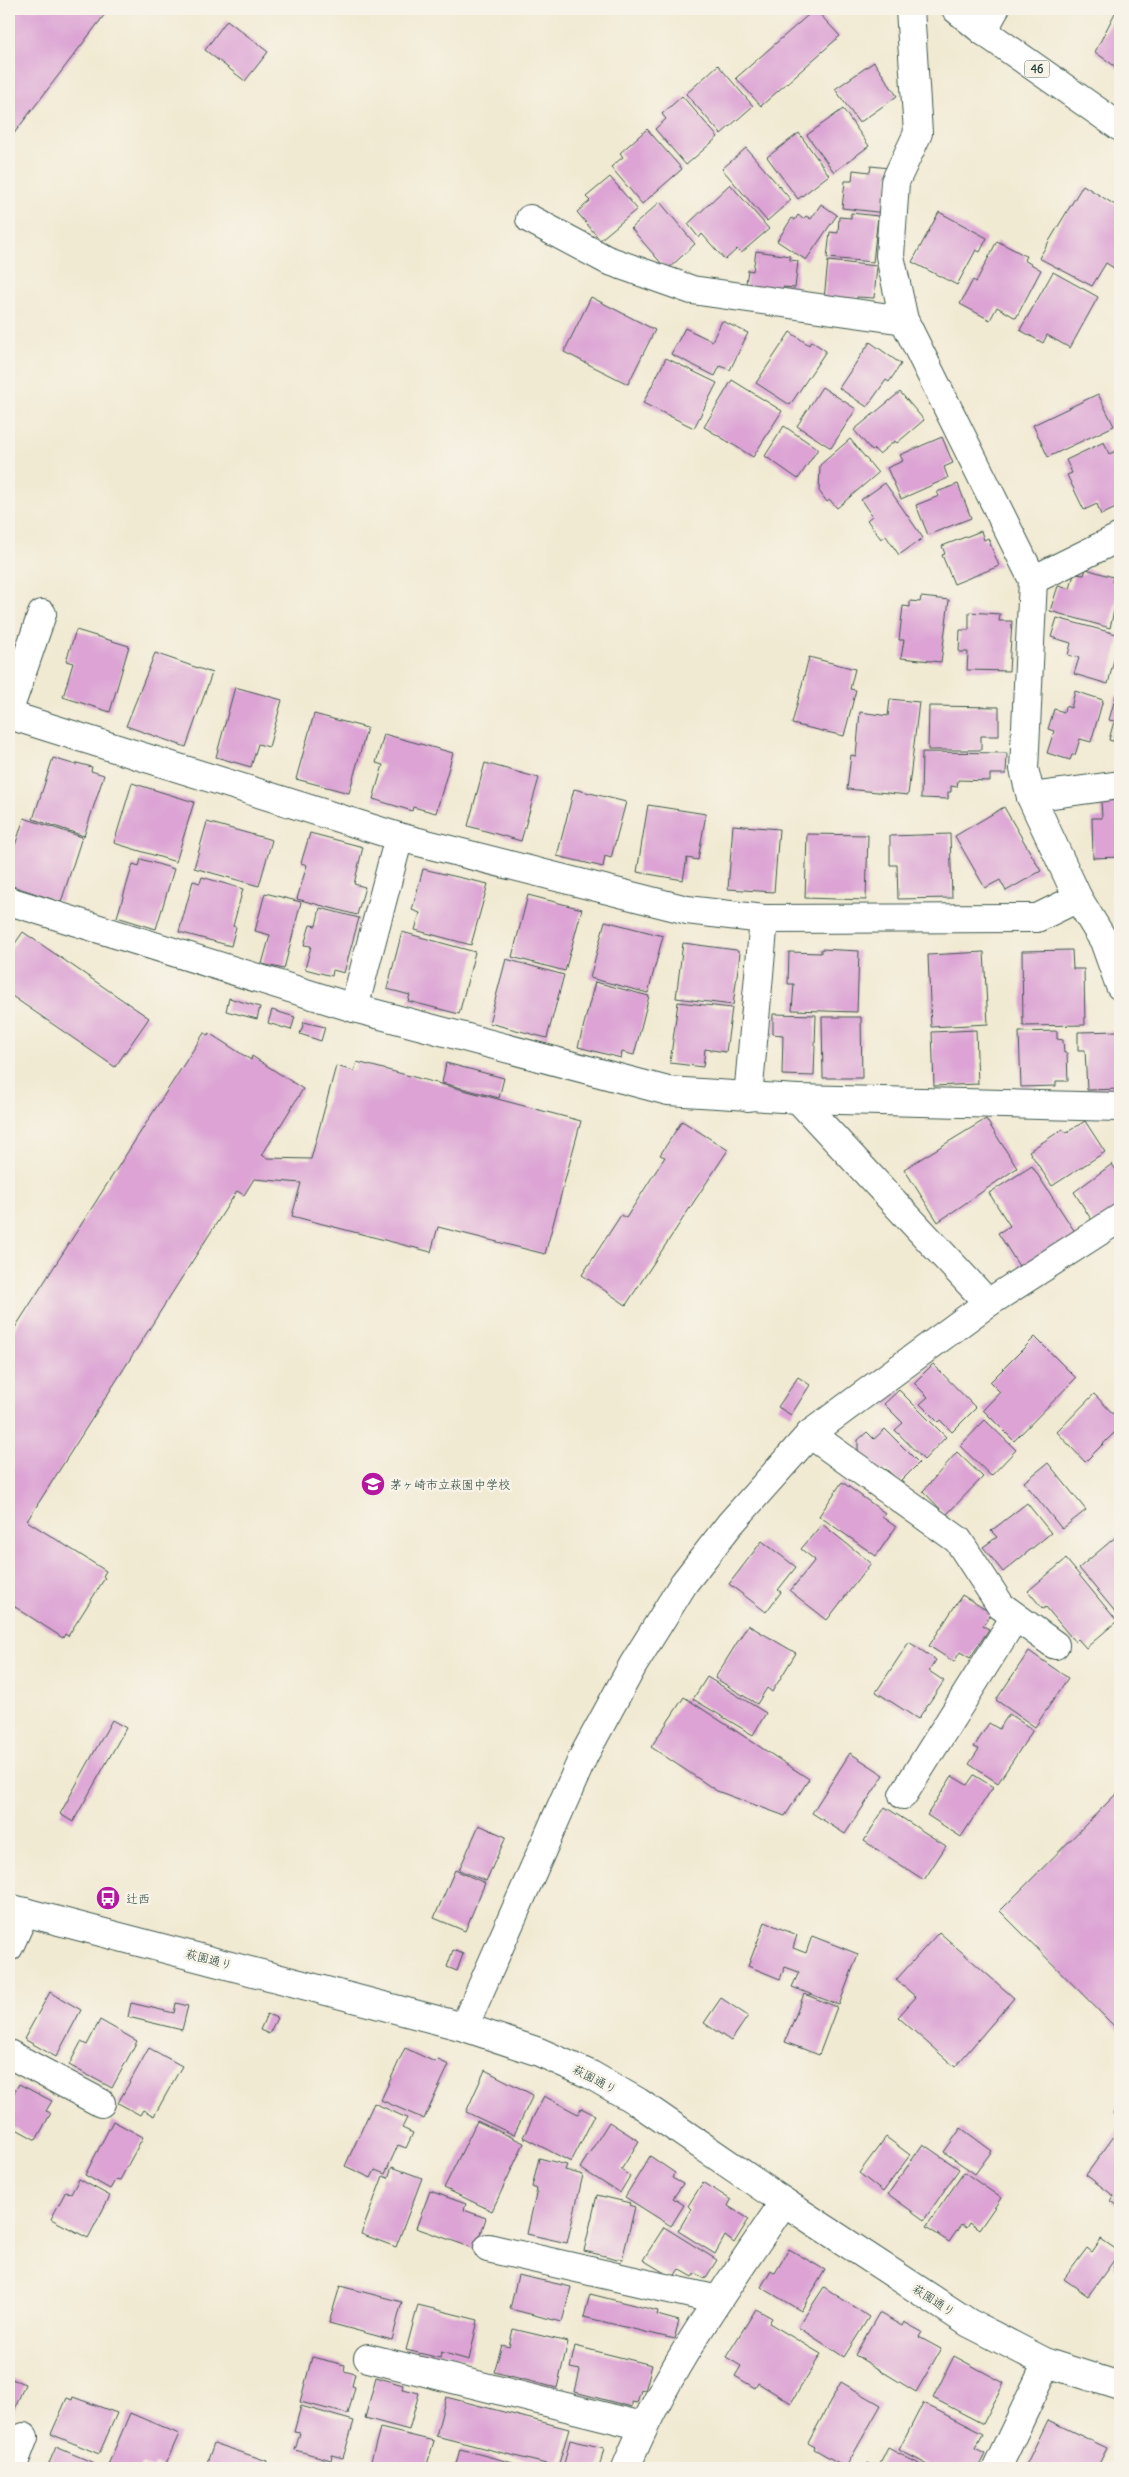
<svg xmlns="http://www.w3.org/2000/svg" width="1129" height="2477" viewBox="0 0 1129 2477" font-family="Delius,'Klee One',sans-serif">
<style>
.building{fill:#dca3d4}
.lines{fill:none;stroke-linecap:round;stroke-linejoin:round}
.minor-casing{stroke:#3e574c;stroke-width:30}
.major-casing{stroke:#3e574c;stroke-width:30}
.minor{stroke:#fff;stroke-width:28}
.major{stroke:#fff;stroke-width:28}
.labels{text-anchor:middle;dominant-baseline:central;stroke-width:5;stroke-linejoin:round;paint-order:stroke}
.shield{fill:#f7f3e8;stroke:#60746a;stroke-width:1}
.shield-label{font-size:11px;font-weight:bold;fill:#1f3d34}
.poi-label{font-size:12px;fill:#1f3d34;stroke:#f7f3e8;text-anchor:start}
.street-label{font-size:12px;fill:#1f3d34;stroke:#f7f3e8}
</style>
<rect width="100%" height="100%" fill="#f7f3e8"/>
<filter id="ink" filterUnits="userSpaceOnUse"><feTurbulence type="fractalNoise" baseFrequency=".02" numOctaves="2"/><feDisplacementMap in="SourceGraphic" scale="10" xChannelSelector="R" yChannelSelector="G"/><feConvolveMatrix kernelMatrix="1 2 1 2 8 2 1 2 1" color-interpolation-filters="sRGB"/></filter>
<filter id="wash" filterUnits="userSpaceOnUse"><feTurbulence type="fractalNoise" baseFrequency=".0096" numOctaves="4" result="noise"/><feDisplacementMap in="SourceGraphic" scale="20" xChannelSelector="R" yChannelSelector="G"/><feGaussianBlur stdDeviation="1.12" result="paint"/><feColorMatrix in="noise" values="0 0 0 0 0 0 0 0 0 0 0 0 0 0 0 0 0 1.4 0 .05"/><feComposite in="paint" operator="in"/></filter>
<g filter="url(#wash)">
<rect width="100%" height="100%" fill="#f1ead3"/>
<g id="blocks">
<g class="building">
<polygon points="9,9 109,9 9,140"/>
<polygon points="815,9 840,36 761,106 736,78"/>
<polygon points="1117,9 1120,9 1120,70 1095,52"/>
<polygon points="227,20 268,52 245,81 205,50"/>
<polygon points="874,62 897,96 859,123 835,89"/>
<polygon points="718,65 753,106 721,134 686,94"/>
<polygon points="682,96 718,137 686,165 655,129 666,119 662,114"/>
<polygon points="843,109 869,146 834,172 807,135"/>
<polygon points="647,129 682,169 642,204 611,167 623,157 620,153"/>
<polygon points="799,133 829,175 798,199 767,157"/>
<polygon points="746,148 791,200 767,221 722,169"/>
<polygon points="871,166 889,168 885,213 842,208 845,181 852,181 853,170 870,172"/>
<polygon points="610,177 637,209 600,240 577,212 590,201 586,197"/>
<polygon points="730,184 769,229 741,253 737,249 725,260 702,234 699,238 688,224"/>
<polygon points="1083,185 1120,208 1120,272 1106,263 1092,286 1039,258"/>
<polygon points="660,202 695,244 667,270 631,228"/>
<polygon points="821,204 837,215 806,260 777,241 792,218 795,220 798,215 803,219 806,216 811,219"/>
<polygon points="939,212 987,238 980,252 976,250 957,285 912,262"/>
<polygon points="851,213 878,216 873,262 827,258 830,232 838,233 839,217 851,218"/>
<polygon points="997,241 1026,256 1024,260 1041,270 1016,318 997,307 990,320 960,304 973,280 976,282"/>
<polygon points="756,251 790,256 790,260 798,261 795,288 783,287 782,296 745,290 748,270 753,271"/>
<polygon points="828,261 877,266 874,298 857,297 856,302 824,299"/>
<polygon points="1053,272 1098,297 1070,348 1047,335 1043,343 1020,330"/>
<polygon points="591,297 655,330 628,384 564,352"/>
<polygon points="722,321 748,333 730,370 720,366 715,376 671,354 685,328 712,341"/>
<polygon points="790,332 809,345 811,341 826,351 790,405 756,383"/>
<polygon points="870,342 901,364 889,382 886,380 867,407 839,388"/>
<polygon points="666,358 717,383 694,428 643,403"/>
<polygon points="732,380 782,411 753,457 704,427"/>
<polygon points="822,387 856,409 831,448 797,426"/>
<polygon points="900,392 924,420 897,443 895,441 879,454 874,449 872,451 854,430"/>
<polygon points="1098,394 1114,426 1048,457 1033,425"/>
<polygon points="784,426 818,449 798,479 765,456"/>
<polygon points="942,437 953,463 944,467 948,478 901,499 887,468 903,461 900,455"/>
<polygon points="850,439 878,473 837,508 830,500 827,502 819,491 820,465"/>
<polygon points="1104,442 1109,454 1120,449 1120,506 1101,515 1097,504 1084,510 1067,475 1072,473 1066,460"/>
<polygon points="885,483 923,538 899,555 886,536 881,539 867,520 872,516 861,500"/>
<polygon points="958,484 971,518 928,535 916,505 939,496 937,492"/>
<polygon points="981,531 984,540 988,538 999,566 954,584 942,555 945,554 942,546"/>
<polygon points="1086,569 1113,577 1112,582 1120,584 1110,628 1050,611 1058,586 1070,589 1074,574 1084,575"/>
<polygon points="921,597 949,600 941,662 901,658 904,640 899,640 903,606 910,607 910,601 920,602"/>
<polygon points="969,612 1000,614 999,621 1012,621 1009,671 967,670 968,652 959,652 960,630 969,630"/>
<polygon points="1057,618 1120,635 1108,684 1074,674 1079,658 1068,655 1071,643 1051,637"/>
<polygon points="76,630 129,646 110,712 63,697 73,663 66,661"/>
<polygon points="9,642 17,646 9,665"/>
<polygon points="155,653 212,673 186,747 126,726"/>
<polygon points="809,657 855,669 850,689 856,690 844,736 792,724"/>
<polygon points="235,687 282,700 269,747 258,744 251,767 216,757"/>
<polygon points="1075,691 1103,700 1091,742 1080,739 1075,755 1072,755 1070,760 1047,753 1054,731 1048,729 1054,709 1064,712 1065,706 1071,708"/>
<polygon points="1116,695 1120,697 1120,743 1109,740 1114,721 1109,720"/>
<polygon points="890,699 919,702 908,795 847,789 851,755 856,756 860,712 888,716"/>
<polygon points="929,706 999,707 999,736 981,736 981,750 928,750"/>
<polygon points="314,714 367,728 349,793 296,779"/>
<polygon points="384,734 453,753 436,813 413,807 412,811 373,799 383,765 376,763"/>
<polygon points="922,752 1007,753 1006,774 990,774 990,781 958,780 957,787 951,786 951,792 948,792 948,799 921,798"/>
<polygon points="53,758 76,765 77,763 92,767 91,771 104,775 84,836 33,819"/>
<polygon points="485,763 539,778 521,841 468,826"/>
<polygon points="132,783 194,802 176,862 114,843"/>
<polygon points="574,789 626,802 611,858 605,856 603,867 557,856"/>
<polygon points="1120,800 1120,857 1093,858 1092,818 1102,818 1101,801"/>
<polygon points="648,805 706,814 698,860 687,858 683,880 637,872"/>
<polygon points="1004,807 1041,871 1006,891 1000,880 985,888 955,836"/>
<polygon points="24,818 82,837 61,902 9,885 9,864"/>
<polygon points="207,822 272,840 259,886 194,868"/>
<polygon points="733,825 779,829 774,892 728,889"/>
<polygon points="310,833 363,847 354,884 365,887 357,915 297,899 307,865 301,863"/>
<polygon points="807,834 868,835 866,900 805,898"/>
<polygon points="950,834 952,898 898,899 897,865 890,865 890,836"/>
<polygon points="141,859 174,869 156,929 117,917 133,864 139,866"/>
<polygon points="423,869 488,884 471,945 415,930 420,913 412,910"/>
<polygon points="202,877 243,889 233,926 236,927 231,946 179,932 193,881 200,883"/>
<polygon points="265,893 301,902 284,969 262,964 270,935 255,931"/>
<polygon points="528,895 582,909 565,971 512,957"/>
<polygon points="320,908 359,918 344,973 333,970 332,976 305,969 311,946 304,945 310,925 316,926"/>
<polygon points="605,921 663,936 648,993 590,978"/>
<polygon points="23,932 149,1018 115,1067 9,994 9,952"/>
<polygon points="402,932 475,952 459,1014 408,1001 410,995 387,989"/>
<polygon points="683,943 736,950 740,953 733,1005 676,998"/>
<polygon points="821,949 859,951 857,1012 792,1010 794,984 788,984 789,952 821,953"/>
<polygon points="1072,950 1073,969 1084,969 1085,1025 1023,1026 1022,951"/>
<polygon points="984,952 988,1024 931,1027 928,955"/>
<polygon points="506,959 564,975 547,1038 489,1023"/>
<polygon points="595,982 649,996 634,1055 622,1052 621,1058 578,1047"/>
<polygon points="229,998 260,1007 257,1019 226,1011"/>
<polygon points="678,1002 732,1008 726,1052 705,1049 703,1067 670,1063"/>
<polygon points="272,1010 295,1017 291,1030 268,1023"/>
<polygon points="773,1014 816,1015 814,1076 782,1075 783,1035 773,1034"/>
<polygon points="822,1017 861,1017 862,1078 823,1078"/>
<polygon points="304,1022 325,1027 321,1041 300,1034"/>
<polygon points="976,1030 978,1084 934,1086 932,1032"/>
<polygon points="1057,1031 1057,1039 1063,1040 1064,1053 1067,1053 1068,1081 1056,1081 1056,1086 1021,1087 1019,1032"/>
<polygon points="1120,1031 1120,1089 1087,1090 1085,1050 1078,1050 1078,1032"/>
<polygon points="204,1033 208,1035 209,1033 251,1060 252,1056 303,1089 262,1155 267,1158 311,1159 336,1066 354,1071 357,1062 581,1121 545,1254 438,1227 431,1252 292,1216 301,1183 254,1179 244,1195 237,1191 27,1521 106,1571 103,1576 105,1578 68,1636 65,1634 63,1638 9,1603 9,1337"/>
<polygon points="446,1063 504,1078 499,1098 442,1083"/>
<polygon points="986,1119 1017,1168 938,1222 904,1169"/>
<polygon points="682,1121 728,1150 626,1305 582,1275 621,1215 626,1218 665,1157 660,1155"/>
<polygon points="1085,1121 1105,1152 1052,1186 1029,1151 1063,1129 1066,1133"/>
<polygon points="1112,1164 1120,1176 1120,1211 1096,1227 1074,1192"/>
<polygon points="1032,1166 1079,1238 1024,1274 998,1233 1010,1226 989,1193"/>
<polygon points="1035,1337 1076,1378 1014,1441 983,1410 1000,1392 990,1382"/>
<polygon points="933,1364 976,1408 952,1432 940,1420 938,1422 920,1404 928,1397 914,1383"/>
<polygon points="798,1377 810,1385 791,1415 778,1407"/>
<polygon points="899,1390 946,1437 924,1460 895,1430 903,1423 884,1404"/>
<polygon points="1094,1394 1120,1421 1120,1427 1085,1462 1057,1432"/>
<polygon points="985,1420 1016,1450 991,1476 960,1446"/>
<polygon points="885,1429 919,1463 900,1482 886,1469 882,1473 858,1450 858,1440 867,1432 874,1439"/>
<polygon points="957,1452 983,1477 946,1515 923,1491"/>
<polygon points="1048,1463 1086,1510 1062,1529 1024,1482"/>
<polygon points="842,1482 885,1513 882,1517 896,1527 876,1556 819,1516"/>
<polygon points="1027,1503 1051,1533 1003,1572 983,1547 997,1537 991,1531"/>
<polygon points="822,1524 871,1563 827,1620 790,1591 815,1560 801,1549"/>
<polygon points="1118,1535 1120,1537 1120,1611 1117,1614 1079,1568"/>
<polygon points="762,1541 796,1567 778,1590 781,1592 766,1612 729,1584"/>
<polygon points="1066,1559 1117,1621 1086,1648 1078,1639 1075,1642 1046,1607 1043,1609 1028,1591"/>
<polygon points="962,1595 991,1613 983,1626 989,1629 970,1658 960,1652 954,1662 929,1646"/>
<polygon points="748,1625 796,1653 772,1692 767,1688 757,1704 715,1678"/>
<polygon points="909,1642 936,1660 929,1671 944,1681 918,1719 876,1692"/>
<polygon points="1029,1651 1068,1678 1035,1727 996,1700"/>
<polygon points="707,1677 766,1713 753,1735 693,1699"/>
<polygon points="684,1697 809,1779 785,1816 717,1791 651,1747"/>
<polygon points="1009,1714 1033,1730 998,1783 969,1764 979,1749 974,1747 989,1723 999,1729"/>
<polygon points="112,1720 126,1728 73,1822 60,1814"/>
<polygon points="850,1753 884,1775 845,1834 812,1813"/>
<polygon points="974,1775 993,1787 961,1837 927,1815 952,1776 967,1785"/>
<polygon points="1120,1790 1120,2032 1000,1911"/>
<polygon points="885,1807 946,1846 924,1880 864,1841"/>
<polygon points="479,1825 506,1837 486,1881 459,1870"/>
<polygon points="455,1870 485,1883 465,1931 434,1918"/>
<polygon points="765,1922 797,1935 793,1948 806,1953 812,1936 858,1954 839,2005 792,1987 799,1972 785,1967 780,1979 748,1966"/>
<polygon points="939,1932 1014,1998 955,2067 898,2017 916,1997 896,1980"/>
<polygon points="453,1950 463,1954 457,1971 447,1967"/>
<polygon points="50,1992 81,2010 56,2057 24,2039"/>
<polygon points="804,1994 837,2007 819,2055 785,2042"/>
<polygon points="721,1998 748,2016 731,2041 704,2023"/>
<polygon points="131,2003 174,2013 176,2003 188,2006 182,2030 128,2017"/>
<polygon points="267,2014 277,2018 269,2034 260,2030"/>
<polygon points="100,2020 137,2041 112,2088 69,2065 81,2042 87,2045"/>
<polygon points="149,2048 182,2066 154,2116 143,2110 140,2115 118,2103"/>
<polygon points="405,2048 435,2062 436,2059 449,2065 424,2119 381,2100"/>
<polygon points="485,2070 533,2095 514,2135 466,2112"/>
<polygon points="19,2084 52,2101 46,2111 51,2113 36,2140 9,2125 9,2097 11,2098"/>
<polygon points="544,2096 578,2114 581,2108 595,2115 571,2162 523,2137"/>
<polygon points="374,2103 407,2118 402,2128 413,2133 406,2148 398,2145 385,2174 375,2170 371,2178 345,2166"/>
<polygon points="1120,2104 1120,2117 1114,2113"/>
<polygon points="113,2121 143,2137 120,2180 116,2179 110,2189 85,2175"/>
<polygon points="477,2121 524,2143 492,2211 444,2188"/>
<polygon points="609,2122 639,2141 621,2170 630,2176 620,2193 580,2168"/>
<polygon points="961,2128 992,2151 975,2174 944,2152"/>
<polygon points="1120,2128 1120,2207 1111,2201 1114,2196 1086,2175"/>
<polygon points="886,2137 910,2155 883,2192 859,2173"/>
<polygon points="923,2144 959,2169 924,2220 888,2194"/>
<polygon points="650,2156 675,2173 672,2178 683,2184 673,2198 684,2205 671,2226 625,2197"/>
<polygon points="539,2158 567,2165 565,2170 583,2175 567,2243 527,2234 537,2189 532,2187"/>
<polygon points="392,2167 422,2178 396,2247 361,2234 383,2176 388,2178"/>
<polygon points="964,2172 1001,2198 979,2230 969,2223 966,2228 961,2225 949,2242 926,2227"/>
<polygon points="79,2179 110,2196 88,2238 51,2219 66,2191 71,2194"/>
<polygon points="703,2182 731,2200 728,2206 749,2219 734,2243 725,2236 715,2254 678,2231 691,2209 688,2206"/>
<polygon points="430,2191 466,2204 464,2210 486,2218 476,2249 416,2228"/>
<polygon points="597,2195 630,2203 629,2205 635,2207 622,2260 584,2251"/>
<polygon points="664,2227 717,2260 705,2279 696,2273 693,2277 679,2269 673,2278 643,2260"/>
<polygon points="1101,2239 1120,2252 1088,2296 1064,2279 1087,2248 1092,2252"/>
<polygon points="789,2249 825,2270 801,2311 761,2287 771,2270 775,2273"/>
<polygon points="1120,2257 1120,2273 1113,2267"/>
<polygon points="518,2275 571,2287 562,2322 510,2309"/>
<polygon points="340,2286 402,2302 392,2340 329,2323"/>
<polygon points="824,2287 869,2317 844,2357 798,2327"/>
<polygon points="590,2294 658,2311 657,2315 679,2321 674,2339 584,2317"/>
<polygon points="418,2305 478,2320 469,2360 441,2352 440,2358 406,2350"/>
<polygon points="756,2309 772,2318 769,2323 821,2354 791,2403 758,2383 755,2388 735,2376 741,2366 726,2357"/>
<polygon points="879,2313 902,2326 904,2322 922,2332 919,2337 941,2349 916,2392 855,2355"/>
<polygon points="513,2329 568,2342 557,2388 494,2372 502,2345 509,2347"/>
<polygon points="575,2346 652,2365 645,2391 641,2390 637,2403 632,2402 632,2407 575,2392 580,2370 570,2368"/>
<polygon points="954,2356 1004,2383 983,2424 933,2398"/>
<polygon points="312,2357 345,2365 344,2371 355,2374 352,2386 355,2387 348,2414 300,2402"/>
<polygon points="376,2377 403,2385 402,2389 419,2393 409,2430 365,2418"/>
<polygon points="9,2378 25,2384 9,2423"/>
<polygon points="841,2382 881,2405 846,2467 814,2449 815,2447 808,2443"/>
<polygon points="73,2397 117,2413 99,2454 51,2434 67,2398 72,2400"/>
<polygon points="446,2397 569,2429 558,2467 436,2436"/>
<polygon points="923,2403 983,2434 975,2449 985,2454 978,2468 934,2468 899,2450"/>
<polygon points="301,2406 354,2421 343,2458 332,2455 331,2460 295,2450 300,2433 294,2432"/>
<polygon points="130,2413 179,2434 164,2468 154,2464 153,2468 142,2464 140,2468 116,2468 108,2465"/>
<polygon points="1048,2420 1107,2448 1097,2468 1032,2468 1026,2465"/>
<polygon points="380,2428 434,2441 426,2468 369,2468"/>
<polygon points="570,2440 604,2448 599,2468 563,2468"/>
<polygon points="214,2443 267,2461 265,2468 205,2468"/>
<polygon points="56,2447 94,2463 92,2468 47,2468"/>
<polygon points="888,2448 927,2468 865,2468 868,2463 878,2468"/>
<polygon points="460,2449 513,2463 512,2468 455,2468"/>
</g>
</g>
</g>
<g filter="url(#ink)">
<use href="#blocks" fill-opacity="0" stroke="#3e574c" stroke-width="1"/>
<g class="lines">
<g class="minor-casing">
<g id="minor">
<polyline points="910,9 918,133 895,182 890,256 904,320 1033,580 1024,769 1031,797"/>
<polyline points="983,31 995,9"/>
<polyline points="530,219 607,260 692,290 904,320"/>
<polyline points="1033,580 1120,537"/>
<polyline points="9,710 42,614"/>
<polyline points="9,715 399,837 687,910 764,919 1037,918 1078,898 1031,797 1120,785"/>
<polyline points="1078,898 1104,941 1120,986"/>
<polyline points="9,901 354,1008 668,1091 798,1099 1120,1107"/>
<polyline points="354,1008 399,837"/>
<polyline points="748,1097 764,919"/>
<polyline points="798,1099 988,1303"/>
<polyline points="810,1434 958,1540 1001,1606 1055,1645"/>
<polyline points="903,1795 1015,1617"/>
<polyline points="9,1908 464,2027 539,2052 591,2075 638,2102 784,2202 969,2323 1047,2363 1120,2386"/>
<polyline points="9,1947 25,1912"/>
<polyline points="464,2027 584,1755 633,1665 684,1583 730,1524 810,1434 988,1303 1120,1218"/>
<polyline points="9,2054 101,2103"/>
<polyline points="488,2248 718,2300"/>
<polyline points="368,2358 643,2426"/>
<polyline points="12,2468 24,2437"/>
<path d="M626,2468C664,2373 727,2287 784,2202"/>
<polyline points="997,2468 1047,2363"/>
</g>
</g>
<g class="major-casing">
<polyline id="major" points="956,9 983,31 1120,127"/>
</g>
<use href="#minor" class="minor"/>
<use href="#major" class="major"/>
</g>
</g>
<defs>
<g id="school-disc" transform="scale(1.25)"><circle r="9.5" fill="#b5179e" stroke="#f7f3e8"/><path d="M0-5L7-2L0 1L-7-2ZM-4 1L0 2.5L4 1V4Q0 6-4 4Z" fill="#fff"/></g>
<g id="bus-disc" transform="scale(1.25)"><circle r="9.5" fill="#b5179e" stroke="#f7f3e8"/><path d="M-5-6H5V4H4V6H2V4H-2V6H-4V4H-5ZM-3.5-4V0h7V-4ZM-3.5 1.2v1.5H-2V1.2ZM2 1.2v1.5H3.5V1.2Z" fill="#fff"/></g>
</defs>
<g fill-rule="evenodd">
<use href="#school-disc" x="373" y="1484"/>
<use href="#bus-disc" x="108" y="1898"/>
</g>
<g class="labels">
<rect class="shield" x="1024.5" y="60.5" width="25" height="17" rx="4"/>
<g class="shield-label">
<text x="1037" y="69">46</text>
</g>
<g class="poi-label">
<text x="390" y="1484">茅ヶ崎市立萩園中学校</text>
<text x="126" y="1898">辻西</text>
</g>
<g class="street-label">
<text transform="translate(209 1959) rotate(15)">萩園通り</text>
<text transform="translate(595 2079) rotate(28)">萩園通り</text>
<text transform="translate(934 2300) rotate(33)">萩園通り</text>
</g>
</g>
<rect width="1129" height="2477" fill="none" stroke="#f7f3e8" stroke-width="30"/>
</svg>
